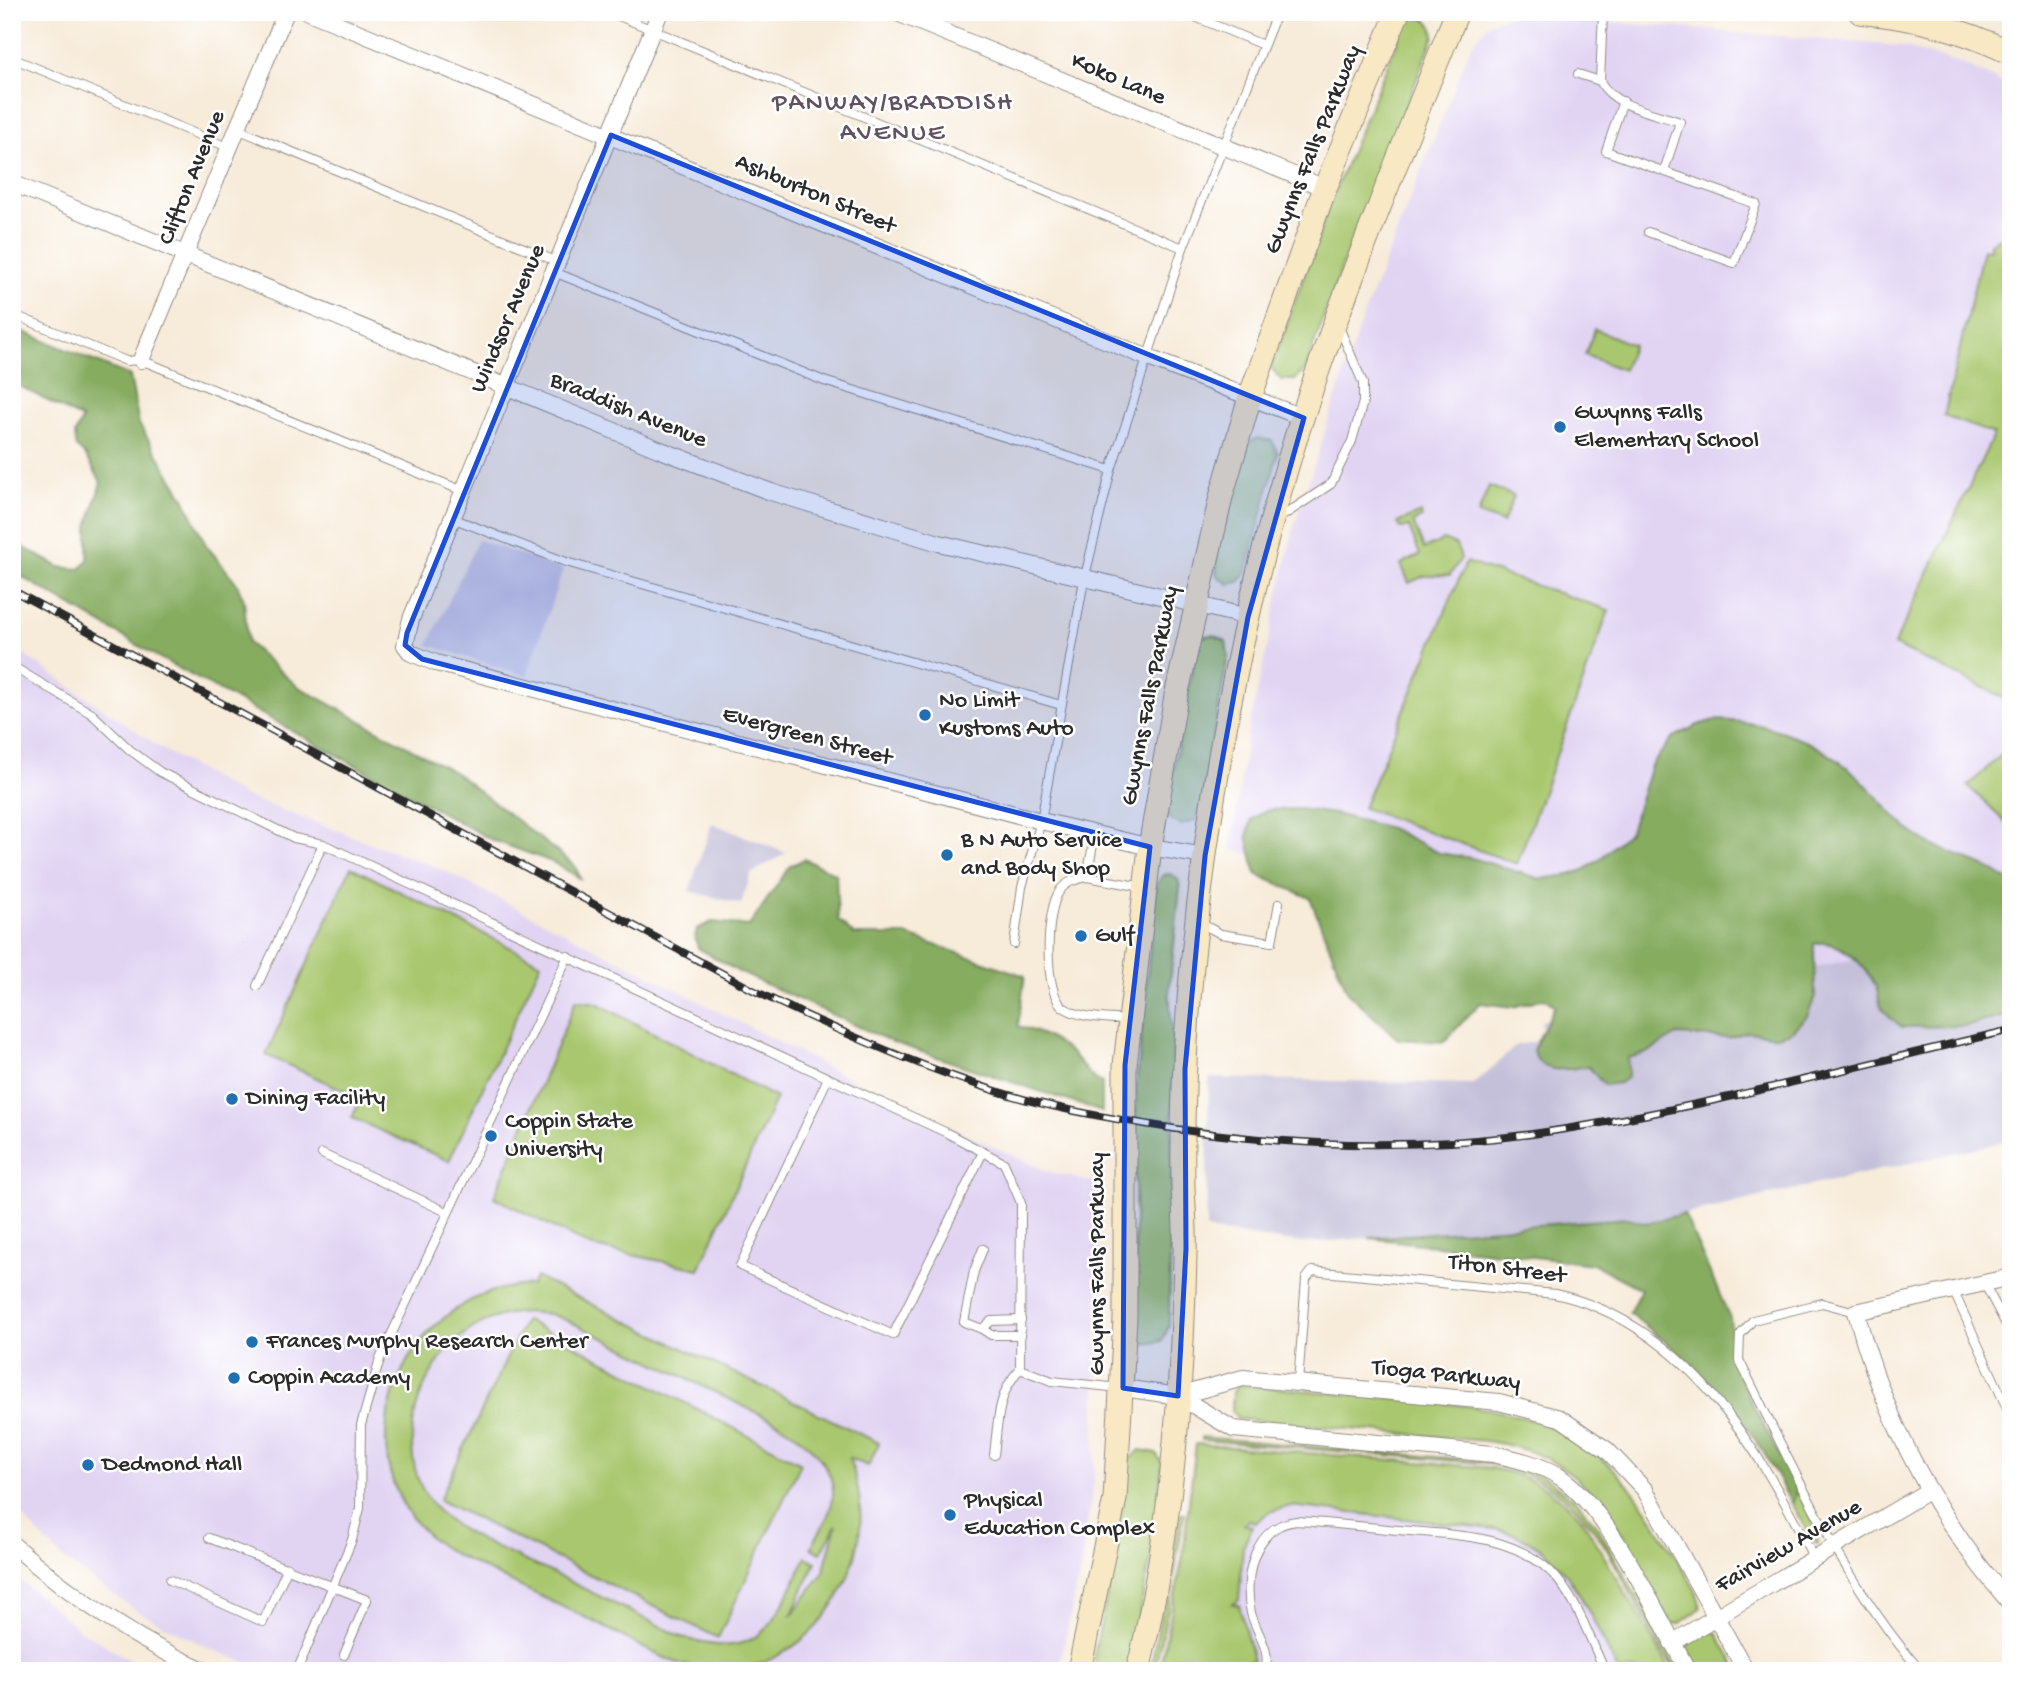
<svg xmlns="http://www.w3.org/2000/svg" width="2023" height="1683" viewBox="0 0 2023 1683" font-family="'Gochi Hand',sans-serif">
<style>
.built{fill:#e1d4f3}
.industrial{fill:#c5c0da}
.green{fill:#a9c76e;stroke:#6a794c;stroke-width:2;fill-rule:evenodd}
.forest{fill:#86ac61;stroke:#586c46;stroke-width:2}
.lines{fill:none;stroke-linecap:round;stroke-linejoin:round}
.lane-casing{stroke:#918b82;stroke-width:10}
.street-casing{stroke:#918b82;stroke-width:18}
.secondary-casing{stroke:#918b82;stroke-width:25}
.lane{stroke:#fff;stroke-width:8}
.street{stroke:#fff;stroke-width:16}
.secondary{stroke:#f8e8c3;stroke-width:23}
.rail-casing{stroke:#2b2b2b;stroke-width:8}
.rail{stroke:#fff;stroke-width:5;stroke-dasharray:16;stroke-linecap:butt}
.marked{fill:#1d4ed8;fill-opacity:0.2;stroke:#1d4ed8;stroke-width:5;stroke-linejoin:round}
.poi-dot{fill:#1f6fb2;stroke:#fff;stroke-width:2.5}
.labels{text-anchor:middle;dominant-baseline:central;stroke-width:5;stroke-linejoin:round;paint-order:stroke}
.street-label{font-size:24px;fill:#2b2b2b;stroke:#fff}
.poi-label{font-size:24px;fill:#2b2b2b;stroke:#fff;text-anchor:start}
.neighbourhood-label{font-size:26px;letter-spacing:2px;fill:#605260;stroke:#fff}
</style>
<rect width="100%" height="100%" fill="#fff"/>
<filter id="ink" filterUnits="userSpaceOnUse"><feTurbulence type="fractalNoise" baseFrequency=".0143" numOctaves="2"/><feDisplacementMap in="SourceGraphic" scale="14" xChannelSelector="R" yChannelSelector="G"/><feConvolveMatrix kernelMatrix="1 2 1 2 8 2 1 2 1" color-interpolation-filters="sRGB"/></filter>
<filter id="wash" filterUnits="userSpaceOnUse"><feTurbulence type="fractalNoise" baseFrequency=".00686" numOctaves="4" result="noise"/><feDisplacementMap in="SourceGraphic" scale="28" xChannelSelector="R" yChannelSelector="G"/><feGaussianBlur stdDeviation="1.57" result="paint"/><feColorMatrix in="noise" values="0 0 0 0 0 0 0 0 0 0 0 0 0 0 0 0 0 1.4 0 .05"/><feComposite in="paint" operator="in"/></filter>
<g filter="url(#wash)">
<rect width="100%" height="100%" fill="#f7ebd9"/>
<g class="built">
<polygon points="1515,14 1899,46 1960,63 2011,87 2011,962 1611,1009 1604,954 1231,849 1247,737 1293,530 1360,324 1471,46 1489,23"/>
<polygon points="12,647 167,752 244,796 443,870 891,1100 1047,1171 1100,1184 1094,1478 1080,1571 1058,1671 265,1671 204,1646 135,1610 60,1556 12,1506"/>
<polygon points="1196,1444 1491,1468 1513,1473 1541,1485 1569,1505 1583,1520 1671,1671 1159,1671 1182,1562"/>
<polygon points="12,1574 80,1630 148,1671 12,1671"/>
</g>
<g class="industrial">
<polygon points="478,540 563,569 527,676 428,645"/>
<polygon points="712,823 786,853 751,874 741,904 689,891"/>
<polygon points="1886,953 2011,962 2011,1140 1647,1223 1628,1218 1303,1243 1206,1230 1209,1078 1474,1084 1517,1045 1544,1040 1541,1021"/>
</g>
<g class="green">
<path d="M1414,17C1426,15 1434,25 1434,36L1349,247L1305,370L1295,380H1282L1271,368L1334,193L1405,23Z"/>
<polygon points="2008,234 2011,235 2011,701 1894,645 1994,434 1944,416 1983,249 1990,250 1990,243"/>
<polygon points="1595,329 1633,345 1623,370 1585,355"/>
<path d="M1257,438L1272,441L1278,453L1246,573L1239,582L1228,584L1217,576C1211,548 1240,472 1249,442Z"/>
<polygon points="1489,486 1514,496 1503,523 1478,514"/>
<polygon points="1421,513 1422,518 1413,522 1424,549 1443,540 1456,545 1461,558 1450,575 1424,576 1409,583 1401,564 1420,555 1409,527 1400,528 1397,523"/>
<polygon points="1466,562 1609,610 1517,864 1363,808"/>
<polygon points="1213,635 1226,641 1228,656 1200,810 1195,821 1181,825 1169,819 1166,809 1197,643 1204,636"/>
<polygon points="2011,746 2011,828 1968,786"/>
<polygon points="351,867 541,963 449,1161 352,1118 361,1098 266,1055"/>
<polygon points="1171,874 1178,879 1180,887 1169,992 1173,1046 1169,1326 1162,1341 1146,1344 1134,1335 1136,1090 1156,885 1163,875"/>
<polygon points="576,1000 597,1003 776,1098 699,1269 590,1246 494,1197"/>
<path d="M536,1277L879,1443L868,1466L849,1458C868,1507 863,1555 836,1600C806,1650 748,1683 688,1666C655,1657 623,1636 593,1621C546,1599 500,1577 454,1554C327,1481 393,1290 531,1285ZM528,1312L550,1314L569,1321L780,1424C804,1438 836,1466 833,1497C831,1515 819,1532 811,1548L821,1553L836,1525L823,1573L791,1616L816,1562L806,1557C776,1619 764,1665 682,1637C637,1615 593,1593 548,1571C514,1555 473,1541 444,1517C403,1481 405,1419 430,1375C452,1337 484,1313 528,1312Z"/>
<polygon points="525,1320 801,1463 718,1638 439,1500"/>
<path d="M1238,1385C1293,1390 1348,1394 1403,1399C1526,1410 1599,1422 1664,1538C1674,1555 1699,1590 1701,1608L1679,1624L1671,1623C1660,1608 1652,1588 1643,1571C1604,1498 1573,1453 1485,1441L1238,1419L1232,1411L1233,1392Z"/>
<path d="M1201,1437L1509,1463L1546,1478L1577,1501L1599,1529L1678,1671C1665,1659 1655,1638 1646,1622C1604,1546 1586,1485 1493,1464L1201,1440Z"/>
<path d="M1196,1444L1491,1468C1528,1474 1558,1492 1583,1520L1671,1671H1618C1588,1613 1567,1541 1494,1529L1291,1506L1269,1512L1255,1523L1250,1519L1244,1524L1252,1526L1243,1547L1239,1600L1232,1604L1239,1605L1253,1661H1248L1244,1671H1159L1182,1562Z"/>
<polygon points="1140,1450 1156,1453 1162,1463 1153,1548 1128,1668 1126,1671 1097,1671 1094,1656 1114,1560 1128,1460"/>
<polygon points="1797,1489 1818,1532 1818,1544 1813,1542 1792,1505"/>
<polygon points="1180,1513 1184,1513 1169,1605 1154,1671 1150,1671"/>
<polygon points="1707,1631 1717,1633 1738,1671 1698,1671 1687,1645"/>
</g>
<g class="forest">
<polygon points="12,327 130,376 139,424 184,498 206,545 236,582 244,600 248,643 297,686 456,773 575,866 580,878 552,862 490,839 156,656 12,571 12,541 59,567 80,569 88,560 88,527 101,482 86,456 76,447 75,434 82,419 12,382"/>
<path d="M1715,720C1763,721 1809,737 1848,768C1873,787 1890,817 1916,835C1945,856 1983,859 2011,883V1015L1964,1026L1902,1027C1894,1021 1888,1016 1882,1008C1878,1001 1879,994 1876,987C1866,965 1838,937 1814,944L1815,998L1807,1016L1792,1031L1778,1036L1747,1032L1729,1038L1677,1035L1646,1053L1628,1058V1077L1619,1083L1604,1085L1588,1066C1567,1069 1541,1077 1533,1050L1555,1006L1544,998L1513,1007L1480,1003L1444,1042L1398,1039L1348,993L1310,898L1256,874L1247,836L1252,819L1266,810L1299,809L1334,814L1390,828L1439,853L1472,858L1541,879L1570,875L1584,870L1600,859L1630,831L1651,766L1672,738L1698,725Z"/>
<path d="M804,859L836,874L838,920L854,935H906L1025,976L1018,1026C1037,1031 1059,1041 1073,1055C1084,1066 1087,1076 1102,1083V1112L892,1042L739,972L698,948L695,938L697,929L712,922L749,926L790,866Z"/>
<path d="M1684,1214L1730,1318L1734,1354L1745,1389L1797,1489L1792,1505C1780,1483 1769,1459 1755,1439C1722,1390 1676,1348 1629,1313L1641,1289L1593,1264L1369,1238L1628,1218L1647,1223Z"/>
</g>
</g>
<g filter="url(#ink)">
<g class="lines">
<g class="lane-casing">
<g id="lane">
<polyline points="609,12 1183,248"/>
<polyline points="1183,12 1263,45"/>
<path d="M1603,12L1600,81C1613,107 1655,113 1680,122L1664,171"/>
<polyline points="12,58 230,148"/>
<polyline points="1578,74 1600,81"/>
<polyline points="1623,101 1606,151 1756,204 1734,263 1648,232"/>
<polyline points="237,129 558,262"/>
<polyline points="554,272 824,381 1111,470"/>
<polyline points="12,314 126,361 141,360 463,491"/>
<polyline points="452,518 566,562 1061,705"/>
<polyline points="1278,519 1331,484 1352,441 1363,402 1363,383 1339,327"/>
<polyline points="12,666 92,714 130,750 160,772 294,838 323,844 945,1132 1004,1163 1021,1203 1020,1369 1052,1381 1120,1388"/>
<path d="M1095,834L1087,877C1076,879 1065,882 1059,892C1046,911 1043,992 1063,1007C1080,1019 1107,1018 1127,1020"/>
<polyline points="1087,877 1143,887"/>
<polyline points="1200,923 1221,934 1272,942 1279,903"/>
<polyline points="1014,944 1022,887 1041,821 1084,580 1111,470 1183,248 1277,12"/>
<polyline points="257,986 323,844"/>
<polyline points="828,1078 740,1266 893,1335 983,1152"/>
<polyline points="322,1154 447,1212"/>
<polyline points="1984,1283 2011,1334"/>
<polyline points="1953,1290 2011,1417"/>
<path d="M1856,1312L1822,1303L1753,1320L1740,1335L1739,1360C1793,1466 1841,1580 1921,1671"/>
<polyline points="982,1329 964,1322 974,1271 983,1249"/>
<polyline points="1021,1335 991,1335 982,1329 991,1321 1021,1320"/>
<path d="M1298,1383L1306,1279L1312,1271L1555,1294C1686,1323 1759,1448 1814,1559"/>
<path d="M994,1455C998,1423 997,1393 1020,1369"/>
<polyline points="209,1538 367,1600 344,1655"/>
<polyline points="170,1580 263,1622 288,1567"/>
<polyline points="297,1671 352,1540 360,1508 361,1425 380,1359 568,956"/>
<path d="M1265,1671C1272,1650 1256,1632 1251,1613C1243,1576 1254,1525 1297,1521C1331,1523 1365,1527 1399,1530C1451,1535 1510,1533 1551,1572C1576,1597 1590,1639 1605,1671"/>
</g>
</g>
<g class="street-casing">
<g id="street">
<polyline points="309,12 1146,357 1304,418"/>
<polyline points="660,12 411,619 405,645 411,653 436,663 1041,821 1150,847 1205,856"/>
<polyline points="895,12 1325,188"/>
<polyline points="12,183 658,449 771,492 939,543 1248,617"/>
<polyline points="141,360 286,12"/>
<path d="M2011,1277L1856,1312C1885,1422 1936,1518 2011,1604"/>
<polyline points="1123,1388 1178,1396 1243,1378 1499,1402 1560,1418 1607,1450 1645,1490 1746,1671"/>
<path d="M1178,1396L1233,1429L1493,1454C1516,1459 1540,1464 1560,1477C1611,1512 1657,1615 1688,1671"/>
<path d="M12,1544C71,1596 133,1640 206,1671"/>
<polyline points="1672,1643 1928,1491"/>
</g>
</g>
<g class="secondary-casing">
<g id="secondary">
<path d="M1860,12C1921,19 1956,27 2011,53"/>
<polyline points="1079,1671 1115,1499 1125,1319 1125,1065 1150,847 1176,696 1221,497 1250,397 1325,188 1398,12"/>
<path d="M1138,1671C1171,1535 1182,1395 1185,1255C1186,1232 1184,1209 1183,1187C1182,1110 1185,1032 1193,956C1214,747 1257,537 1329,339C1369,229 1413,121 1457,12"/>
</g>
</g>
<use href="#lane" class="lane"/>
<use href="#street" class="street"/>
<use href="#secondary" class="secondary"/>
<g class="rail-casing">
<path id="rail" d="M12,590L753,990C831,1028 910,1063 993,1090C1042,1106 1093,1115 1145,1124C1280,1147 1417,1152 1553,1131C1707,1107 1859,1065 2011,1030"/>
</g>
<use href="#rail" class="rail"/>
</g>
</g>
<path class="marked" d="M611,135L1304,418L1248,617L1205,856L1185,1069L1186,1249L1178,1396L1123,1388L1125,1065L1150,847L422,659L405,645L407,633Z"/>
<g class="poi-dot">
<circle cx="1560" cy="427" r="7"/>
<circle cx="925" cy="715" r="7"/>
<circle cx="947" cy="855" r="7"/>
<circle cx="1081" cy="936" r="7"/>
<circle cx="232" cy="1099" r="7"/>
<circle cx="491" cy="1136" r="7"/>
<circle cx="252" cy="1342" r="7"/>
<circle cx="234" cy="1378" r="7"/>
<circle cx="88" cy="1465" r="7"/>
<circle cx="950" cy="1515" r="7"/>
</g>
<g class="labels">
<g class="street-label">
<text transform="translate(1118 80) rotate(23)">Koko Lane</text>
<text transform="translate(1314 150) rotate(-68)">Gwynns Falls Parkway</text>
<text transform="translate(193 178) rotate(-68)">Clifton Avenue</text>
<text transform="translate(815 195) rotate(23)">Ashburton Street</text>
<text transform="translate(509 319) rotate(-67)">Windsor Avenue</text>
<text transform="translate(628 411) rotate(22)">Braddish Avenue</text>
<text transform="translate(1151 696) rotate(-79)">Gwynns Falls Parkway</text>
<text transform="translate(807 737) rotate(15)">Evergreen Street</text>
<text transform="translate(1098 1264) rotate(-90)">Gwynns Falls Parkway</text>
<text transform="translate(1507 1270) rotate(7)">Titon Street</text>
<text transform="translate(1446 1376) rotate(6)">Tioga Parkway</text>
<text transform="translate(1789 1547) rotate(-30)">Fairview Avenue</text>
</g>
<g class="poi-label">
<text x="1574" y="413">Gwynns Falls<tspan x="1574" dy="28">Elementary School</tspan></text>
<text x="939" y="701">No Limit<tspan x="939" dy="28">Kustoms Auto</tspan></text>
<text x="961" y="841">B N Auto Service<tspan x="961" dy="28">and Body Shop</tspan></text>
<text x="1095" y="936">Gulf</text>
<text x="246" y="1099">Dining Facility</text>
<text x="505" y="1122">Coppin State<tspan x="505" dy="28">University</tspan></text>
<text x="266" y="1342">Frances Murphy Research Center</text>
<text x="248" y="1378">Coppin Academy</text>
<text x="102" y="1465">Dedmond Hall</text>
<text x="964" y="1501">Physical<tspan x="964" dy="28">Education Complex</tspan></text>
</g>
<g class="neighbourhood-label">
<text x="893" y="104">PANWAY/BRADDISH<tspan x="893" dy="30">AVENUE</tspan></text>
</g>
</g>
<rect width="2023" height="1683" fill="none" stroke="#fff" stroke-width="42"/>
</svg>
